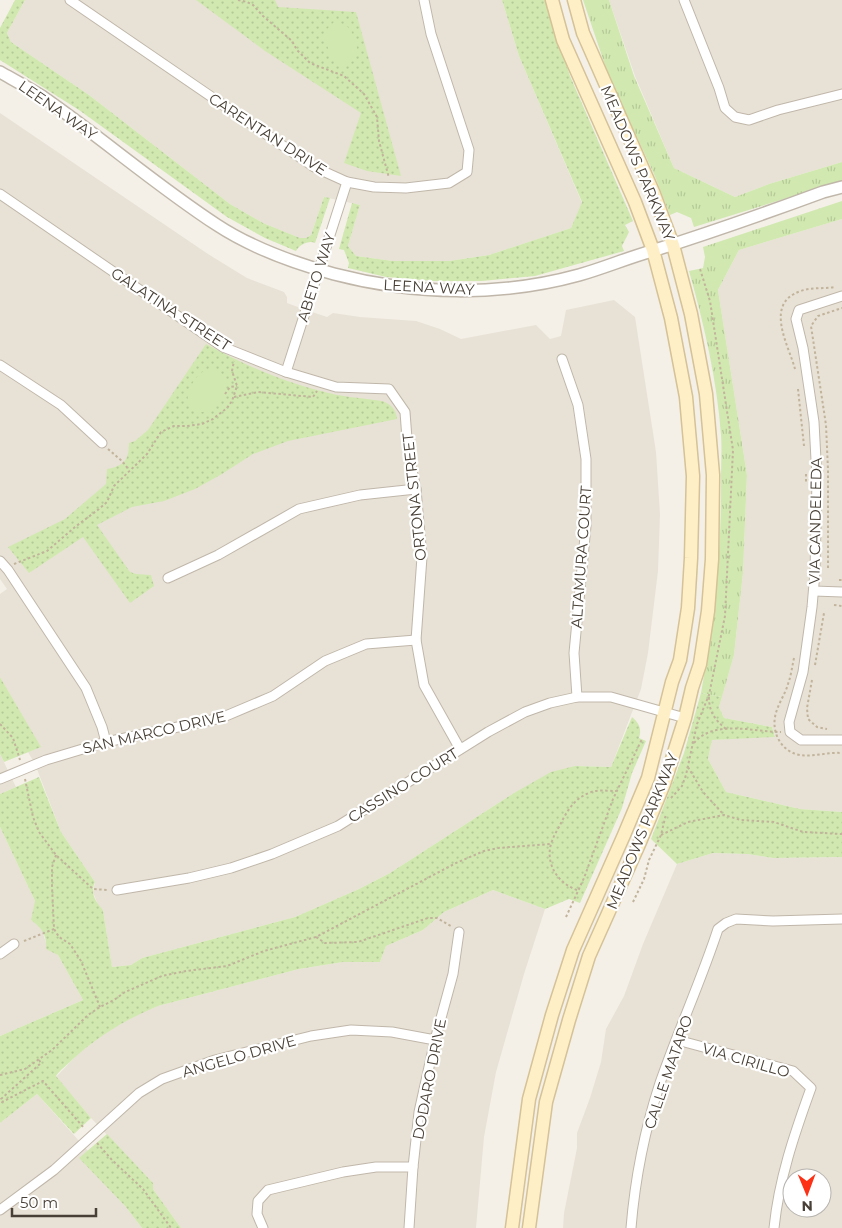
<svg xmlns="http://www.w3.org/2000/svg" width="842" height="1228" viewBox="0 0 842 1228" font-family="Montserrat,sans-serif">
<style>
.residential{fill:#e8e2d6;fill-rule:evenodd}
.grass{fill:url(#grass-tufts)}
.park{fill:url(#park-dots)}
.pitch{fill:#d1e9b0}
.lines{fill:none;stroke-linecap:round;stroke-linejoin:round}
.minor-casing{stroke:#c0b7aa;stroke-width:11}
.tertiary-casing{stroke:#c0b7aa;stroke-width:14}
.secondary-casing{stroke:#d5c297;stroke-width:15}
.path{stroke:#c2b39b;stroke-width:2;stroke-dasharray:2.5 2.5;stroke-linecap:butt}
.minor{stroke:#fff;stroke-width:9}
.tertiary{stroke:#fff;stroke-width:11}
.secondary{stroke:#ffefc7;stroke-width:12}
.labels{text-anchor:middle;dominant-baseline:central;stroke-width:4.5;stroke-linejoin:round;paint-order:stroke}
.street-label{font-size:15px;fill:#484036;stroke:#fff}
</style>
<defs>
<pattern id="grass-tufts" width="24" height="20" patternUnits="userSpaceOnUse" patternTransform="scale(1.25)"><rect width="24" height="20" fill="#d1e9b0"/><path d="M3 7l-1-3M5 7V3M7 7l1-3M15 17l-1-3M17 17v-4M19 17l1-3" fill="none" stroke="#b5c998"/></pattern>
<pattern id="park-dots" width="8" height="8" patternUnits="userSpaceOnUse" patternTransform="scale(1.25)"><rect width="8" height="8" fill="#d1e9b0"/><path d="M2 2h.1M6 6h.1" fill="none" stroke="#b5c998" stroke-width="1.8" stroke-linecap="round"/></pattern>
</defs>
<rect width="100%" height="100%" fill="#f4f0e8"/>
<g class="residential">
<polygon points="25,0 502,0 519,56 582,203 571,228 489,255 449,261 393,261 356,256 348,246 360,205 324,197 311,235 306,238 300,238 263,223 230,204 89,95 11,42 7,33"/>
<polygon points="609,0 842,0 842,162 769,184 735,197 674,168 635,76"/>
<polygon points="0,113 208,254 247,278 284,292 287,297 287,303 306,310 327,317 333,313 360,317 416,321 440,329 461,339 536,325 550,339 561,336 566,310 614,300 635,317 656,452 660,514 658,571 648,653 641,689 611,767 575,766 514,793 390,873 359,889 295,917 142,958 131,965 112,967 103,910 98,905 93,892 95,882 61,832 35,764 28,752 40,747 0,677 0,594 7,589 0,579"/>
<polygon points="842,219 842,812 800,809 726,792 708,759 712,740 775,736 772,727 724,718 719,707 734,655 743,573 747,475 718,290 739,250"/>
<polygon points="0,754 16,787 0,794"/>
<polygon points="0,827 35,901 38,925 42,930 46,943 58,955 83,1000 0,1036"/>
<path d="M713,853L747,854L773,858L842,857V1228H563L564,1213L577,1148V1133L590,1098L601,1062L606,1029L624,996L643,944L677,864ZM792,1178H822V1208H792Z"/>
<polygon points="493,890 545,909 524,974 496,1072 484,1137 476,1228 181,1228 153,1189 153,1183 91,1118 56,1077 78,1054 108,1031 139,1013 158,1006 299,969 343,962 380,962 386,946 423,930 444,912"/>
<polygon points="37,1094 88,1151 80,1158 125,1206 142,1228 0,1228 0,1123"/>
</g>
<g class="grass">
<polygon points="583,0 609,0 634,76 674,168 735,197 769,184 842,162 842,181 694,227 691,218 677,212 670,215 654,174 609,77"/>
<path d="M842,201V219L739,250L718,290L747,475L743,573L734,655L722,697L701,693C714,621 722,550 721,477C721,463 722,449 721,435C717,380 704,324 689,271L703,268L705,257L703,247Z"/>
</g>
<g class="park">
<path d="M15,0H25L7,33L11,42L89,95L230,204L263,223L300,238H306L311,235L324,197L330,198L315,243C309,240 299,245 296,251L265,238L227,217L79,110L0,60V28Z"/>
<polygon points="196,0 275,0 278,7 356,12 401,176 367,171 344,163 361,113 265,51"/>
<polygon points="502,0 546,0 570,76 633,221 625,225 629,232 622,246 624,251 535,276 482,281 433,281 386,277 348,268 349,263 344,250 339,249 352,203 360,205 348,246 356,256 393,261 449,261 489,255 571,228 582,202 519,56"/>
<path d="M206,344C243,364 280,381 321,391C341,397 362,398 382,401C391,404 396,409 397,419L288,441L253,454L222,474L195,489L164,501L132,507L97,525L130,572L136,574L151,575L154,586L130,603L83,537L29,573L8,547L65,519L106,484L107,469C124,466 129,460 129,443L135,441L148,430Z"/>
<polygon points="0,677 41,747 4,762 0,754"/>
<polygon points="701,693 722,697 719,707 724,718 772,727 775,737 712,740 708,759 726,792 800,809 842,812 842,857 773,858 747,854 713,853 677,864 651,839 684,753"/>
<path d="M632,717C639,723 642,729 639,738L646,741L632,773L622,808L580,903L569,899L545,909L493,890L444,912L423,930L386,946L380,962H343L299,969L158,1006C126,1019 97,1037 72,1060C67,1065 60,1070 56,1076L91,1118L74,1134L37,1094L0,1123V1036L83,1000L58,955L46,949C47,935 42,928 31,920L35,901L0,827V794L39,777L61,832L95,882C90,893 95,901 103,910L112,967L131,965L142,958L295,917L359,889L390,873L514,793L551,772L575,766L611,767Z"/>
<polygon points="107,1134 153,1183 153,1189 181,1228 142,1228 125,1206 79,1158"/>
</g>
<g class="pitch">
<path d="M334,22C353,24 353,35 358,51L354,60L347,65L339,64L333,60L324,38L327,29Z"/>
<path d="M211,369C248,377 209,428 191,407C182,398 194,376 204,371C205,370 209,369 211,369Z"/>
</g>
<g class="lines">
<g class="minor-casing">
<g id="minor">
<polyline points="70,0 314,167 347,182 374,187 406,188 449,183 467,172 469,150 431,34 424,0"/>
<polyline points="684,0 719,88 725,108 735,117 749,120 778,110 842,94"/>
<polyline points="0,194 223,347 286,372 336,387 389,389 405,412 408,452 416,489 422,557 416,640 424,685 460,749"/>
<polyline points="842,296 799,310 796,319 803,348 814,422 817,479 815,572 812,607 803,672 789,722 790,732 801,740 842,740"/>
<polyline points="562,359 578,405 586,459 586,526 574,653 577,697"/>
<polyline points="0,365 61,405 102,443"/>
<polyline points="286,372 347,182"/>
<polyline points="0,561 8,570 86,688 102,727 106,742"/>
<polyline points="168,578 218,555 299,509 360,495 416,489"/>
<polyline points="814,591 842,592"/>
<polyline points="0,779 46,760 106,742 221,718 273,696 325,661 366,644 416,640"/>
<polyline points="117,890 189,878 231,868 272,854 338,826 488,732 525,712 550,703 577,697 611,697 685,718"/>
<polyline points="0,954 14,944"/>
<path d="M677,1040L793,1071L811,1088C794,1135 779,1179 774,1228"/>
<polyline points="0,1210 54,1170 139,1093 162,1079 215,1060 311,1036 351,1030 392,1032 435,1040"/>
<polyline points="263,1228 257,1214 258,1201 268,1190 343,1172 376,1167 413,1167"/>
<polyline points="409,1228 413,1167 419,1112 435,1040 453,974 459,932"/>
<path d="M631,1228C635,1179 645,1129 660,1083C678,1031 701,981 718,929L726,923L736,919L773,921L842,919"/>
</g>
</g>
<g class="tertiary-casing">
<path id="tertiary" d="M0,72C14,80 29,88 43,97C102,138 157,186 217,225C252,248 294,263 334,274C414,295 499,297 579,275C604,268 627,258 652,251C709,233 766,213 823,192L842,187"/>
</g>
<g class="secondary-casing">
<g id="secondary">
<polyline points="512,1228 529,1099 552,1015 573,950 624,835 648,778 672,682 680,660 688,608 691,558 693,476 686,397 671,318 653,250 635,202 563,40 552,0"/>
<polyline points="529,1228 546,1102 569,1020 589,956 640,842 664,784 685,718 692,688 700,664 708,611 712,559 713,475 706,394 691,314 673,245 654,194 583,33 574,0"/>
</g>
</g>
<g class="path">
<polyline points="238,0 247,2 253,5 263,16 292,41 297,50 310,63 344,76 364,94 377,117 379,141 389,178"/>
<path d="M795,369C789,346 763,303 801,291C812,287 824,289 835,287"/>
<polyline points="798,389 804,446"/>
<polyline points="225,394 230,387 237,386"/>
<polyline points="234,397 258,392 313,397 317,391"/>
<polyline points="108,449 122,461 129,470"/>
<polyline points="806,474 806,484"/>
<polyline points="14,564 47,551 75,527 99,509 107,502 114,486 147,454 161,432 174,426 187,426 202,424 213,419 227,408 232,401 237,386 232,371 234,361"/>
<polyline points="828,568 828,470 826,425 811,326 818,316 842,308"/>
<polyline points="839,580 842,580"/>
<polyline points="834,605 842,606"/>
<path d="M794,658C792,667 791,676 788,684C785,695 777,705 775,717C772,734 782,752 800,755C813,757 828,752 842,753"/>
<polyline points="815,665 824,613"/>
<polyline points="812,680 807,708 808,719 817,727 827,729"/>
<path d="M709,697C709,712 715,720 726,729"/>
<polyline points="0,724 13,738 20,760"/>
<path d="M694,743C714,719 754,732 781,732"/>
<polyline points="688,767 703,792 724,815"/>
<polyline points="25,779 33,817 39,832 56,855 93,889 107,890"/>
<polyline points="671,798 682,786 686,775 697,724 709,695 725,616 733,450 710,301 700,269"/>
<polyline points="661,835 688,822 724,815 741,820 774,822 803,832 842,834"/>
<polyline points="56,855 52,867 52,886 54,929 59,937 70,944 81,961 100,1007"/>
<path d="M577,890C557,883 544,862 552,841C554,835 558,829 561,823C567,811 575,798 589,793C597,789 607,791 616,791"/>
<polyline points="633,902 644,879 649,860 661,835 666,814"/>
<polyline points="566,917 584,878 613,799 642,739"/>
<polyline points="316,937 325,943 358,942 428,918 437,918 451,926"/>
<polyline points="24,941 54,929"/>
<polyline points="39,1060 41,1063 1,1099 2,1102 43,1081 84,1128"/>
<polyline points="0,1075 25,1069 52,1050 88,1015 100,1007 114,1000 125,992 162,976 186,971 227,966 264,951 316,937 456,863 484,851 498,848 551,844"/>
<polyline points="97,1143 112,1160 143,1189 171,1228"/>
</g>
<use href="#minor" class="minor"/>
<use href="#tertiary" class="tertiary"/>
<use href="#secondary" class="secondary"/>
</g>
<g class="labels">
<g class="street-label">
<text transform="translate(58 110) rotate(35)">LEENA WAY</text>
<text transform="translate(268 134) rotate(33)">CARENTAN DRIVE</text>
<text transform="translate(638 163) rotate(67)">MEADOWS PARKWAY</text>
<text transform="translate(316 277) rotate(-72)">ABETO WAY</text>
<text transform="translate(429 287) rotate(3)">LEENA WAY</text>
<text transform="translate(171 309) rotate(33)">GALATINA STREET</text>
<text transform="translate(414 497) rotate(-96)">ORTONA STREET</text>
<text transform="translate(815 521) rotate(-89)">VIA CANDELEDA</text>
<text transform="translate(581 557) rotate(-86)">ALTAMURA COURT</text>
<text transform="translate(154 732) rotate(-13)">SAN MARCO DRIVE</text>
<text transform="translate(403 785) rotate(-32)">CASSINO COURT</text>
<text transform="translate(642 831) rotate(-68)">MEADOWS PARKWAY</text>
<text transform="translate(239 1056) rotate(-16)">ANGELO DRIVE</text>
<text transform="translate(746 1060) rotate(16)">VIA CIRILLO</text>
<text transform="translate(668 1072) rotate(-71)">CALLE MATARO</text>
<text transform="translate(429 1079) rotate(-79)">DODARO DRIVE</text>
</g>
</g>
<g transform="translate(807 1193) rotate(179)"><circle r="24" fill="#ffffff" stroke="#b6b3af"/>
<path d="M0-4L9 19L0 12L-9 19Z" fill="#fd3116"/>
<text y="-8" font-size="14" font-weight="bold" text-anchor="middle" fill="#484036">N</text>
</g>
<path d="M12 1208v8h84v-8" fill="none" stroke="#484036" stroke-width="2.5"/>
<text x="20" y="1208" font-size="15" fill="#484036" stroke="#ffffff" stroke-width="4" paint-order="stroke">50 m</text>
</svg>
